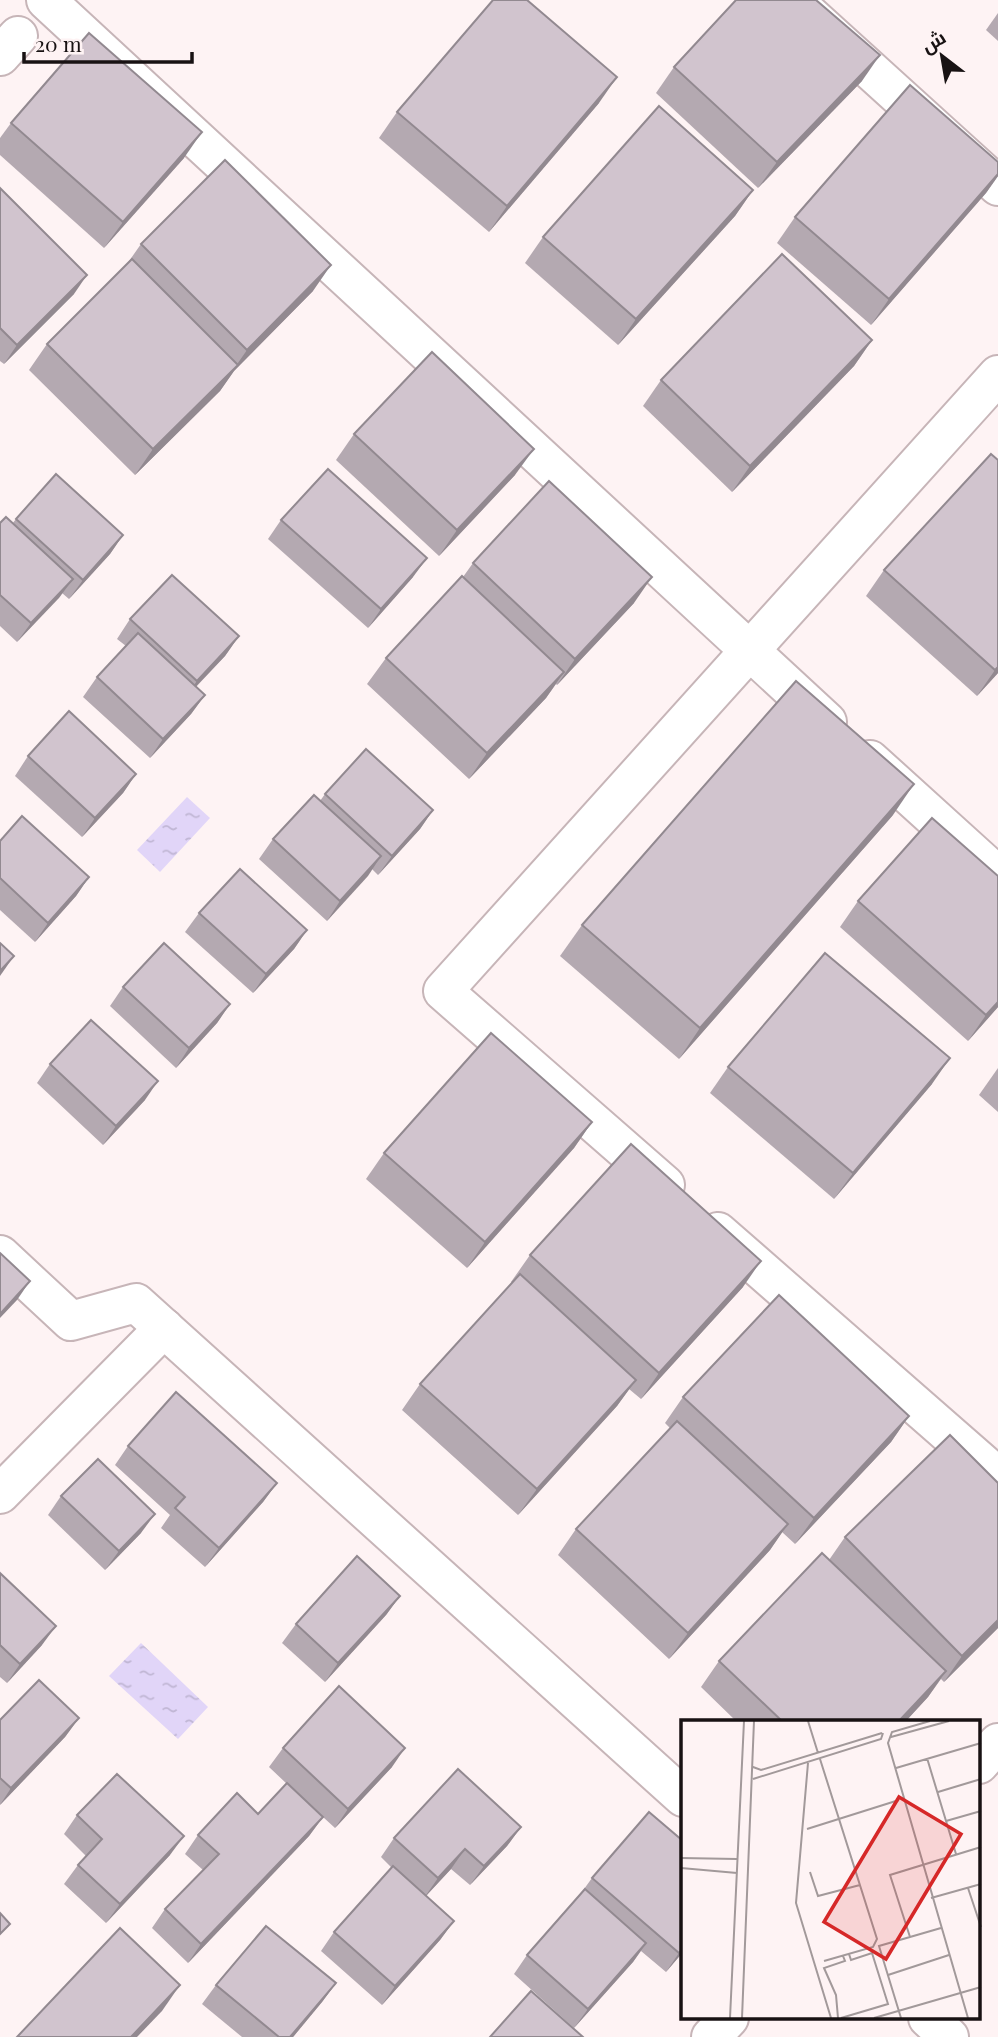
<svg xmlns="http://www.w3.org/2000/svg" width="998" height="2037" viewBox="0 0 998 2037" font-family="'Playfair Display',Cairo,serif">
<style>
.water{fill:url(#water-ripples)}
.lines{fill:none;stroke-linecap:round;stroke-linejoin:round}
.minor-casing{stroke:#c7b5b8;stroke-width:42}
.minor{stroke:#fff;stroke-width:38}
.wall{fill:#b4a9b1}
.shaded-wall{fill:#928990}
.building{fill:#d1c4ce;stroke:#928990;stroke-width:2}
.inset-road{fill:none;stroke:#a2999a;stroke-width:2}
.view{fill:#d62828;fill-opacity:0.15;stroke:#d62828;stroke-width:3.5}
.inset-edge{fill:none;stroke:#181213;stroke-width:3.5}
</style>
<defs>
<pattern id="water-ripples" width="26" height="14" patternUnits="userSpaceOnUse" patternTransform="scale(1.75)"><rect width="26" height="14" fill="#e1d5f8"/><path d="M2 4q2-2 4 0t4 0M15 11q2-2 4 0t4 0" fill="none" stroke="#c0b6d4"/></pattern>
</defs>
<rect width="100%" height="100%" fill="#fef3f4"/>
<g class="water">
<polygon points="187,797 210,818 160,872 137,850"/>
<polygon points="141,1643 208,1707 178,1739 109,1676"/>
</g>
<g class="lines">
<g class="minor-casing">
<g id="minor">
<polyline points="46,0 827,722"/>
<polyline points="793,0 998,186"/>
<polyline points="0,56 18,36"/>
<polyline points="870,760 998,876"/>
<polyline points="665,1185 443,991 998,375"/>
<polyline points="718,1232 998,1477"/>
<polyline points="0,1255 71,1321 136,1303 683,1797"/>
<polyline points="0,1494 164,1328"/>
<polyline points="979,1764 998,1743"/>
<polyline points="928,2018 949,2037"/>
<polyline points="711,2037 729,2018"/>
</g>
</g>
<use href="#minor" class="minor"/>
</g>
<g class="wall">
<polygon points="998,13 998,41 986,30"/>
<polygon points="674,67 862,81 758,188 656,93"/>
<polygon points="599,103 489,232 379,138 397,112"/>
<polygon points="11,123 184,158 104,248 0,155 0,138"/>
<polygon points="998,162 998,176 986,193 871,325 777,243 795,217"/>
<polygon points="0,188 74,294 4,364 0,361"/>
<polygon points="753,190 735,216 618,345 525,263 543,237"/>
<polygon points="141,244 313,291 234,371 220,391 135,475 29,370 47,344 127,264"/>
<polygon points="872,340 854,366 732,492 643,406 661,380"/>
<polygon points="354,434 515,475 439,556 336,460"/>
<polygon points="998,460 998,673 977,696 866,596 884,570"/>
<polygon points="16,519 123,535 110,554 69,599 62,593 17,642 0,626 0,523 12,524"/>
<polygon points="281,520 413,577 368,628 268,539"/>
<polygon points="473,563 634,603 557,685 556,684 546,698 469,779 367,684 386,658 463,577"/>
<polygon points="130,619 239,636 225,656 196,687 205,695 191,714 150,758 83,697 97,677 126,646 117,639"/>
<polygon points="28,756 136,774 123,793 82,837 15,776"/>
<polygon points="325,794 433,810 420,829 378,875 372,869 327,921 259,859 273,839 320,801"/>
<polygon points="893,815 679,1059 560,956 582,925"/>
<polygon points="0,841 89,877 76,896 35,942 0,910"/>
<polygon points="998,876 998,1007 968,1041 840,927 858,901"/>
<polygon points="199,913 307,930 294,949 253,993 185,932"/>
<polygon points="123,987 230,1004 217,1023 176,1068 110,1006"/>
<polygon points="50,1064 145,1100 103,1145 37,1083"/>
<polygon points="728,1067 932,1084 834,1199 710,1093"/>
<polygon points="998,1068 998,1112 979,1095"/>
<polygon points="592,1122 574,1148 467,1268 366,1179 384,1153"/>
<polygon points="530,1255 743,1287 641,1399 629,1389 617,1406 518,1515 402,1410 420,1384 513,1282 511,1282"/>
<polygon points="683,1397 909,1416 891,1442 795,1544 782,1532 770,1550 669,1659 558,1555 576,1529 670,1428 665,1423"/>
<polygon points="128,1446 277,1483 263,1502 205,1567 161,1528 170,1515 115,1465"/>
<polygon points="998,1483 998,1628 944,1682 941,1679 928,1697 905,1722 737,1722 701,1687 719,1661 829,1560 845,1537"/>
<polygon points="61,1496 141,1533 105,1570 48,1515"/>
<polygon points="0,1573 42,1645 7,1683 0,1677"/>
<polygon points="400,1596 386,1615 325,1682 282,1643 296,1624"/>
<polygon points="79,1718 65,1737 0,1805 0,1720"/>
<polygon points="283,1748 392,1767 335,1828 323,1817 309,1836 188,1963 152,1928 165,1909 203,1870 185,1854 198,1835 258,1814 287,1784 269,1767"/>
<polygon points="77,1815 170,1855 106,1923 64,1884 78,1865 86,1856 64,1834"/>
<polygon points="521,1827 507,1846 470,1885 451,1869 426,1896 454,1921 440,1940 382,2005 321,1951 334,1932 392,1868 381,1857 394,1838"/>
<polygon points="683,1841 683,1952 666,1972 641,1951 633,1962 574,2028 514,1974 527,1955 579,1896 592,1878"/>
<polygon points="336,1983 322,2002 293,2037 242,2037 202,2004 216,1985"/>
</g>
<g class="shaded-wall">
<polygon points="880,55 862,81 758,188 777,162"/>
<polygon points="617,77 599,103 489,232 507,206"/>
<polygon points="202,132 184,158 104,248 123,222"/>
<polygon points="998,174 998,176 986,193 871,325 889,299"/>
<polygon points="753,190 735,216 618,345 636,319"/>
<polygon points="331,265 313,291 234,371 220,391 135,475 153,449 233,370 247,350"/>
<polygon points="87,275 74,294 4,364 17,345"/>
<polygon points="872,340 854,366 732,492 750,466"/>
<polygon points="534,449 515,475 439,556 457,530"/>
<polygon points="123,535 110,554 69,599 83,580"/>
<polygon points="427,558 413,577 368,628 381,609"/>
<polygon points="652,577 634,603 557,685 575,659"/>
<polygon points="73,579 59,598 17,642 31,623"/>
<polygon points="239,636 225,656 183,700 197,681"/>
<polygon points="998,667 998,673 977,696 995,670"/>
<polygon points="564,672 546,698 469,779 487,753"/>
<polygon points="205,695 191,714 150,758 163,739"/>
<polygon points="136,774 123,793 82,837 95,818"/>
<polygon points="914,784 893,815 679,1059 700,1028"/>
<polygon points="433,810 420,829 378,875 392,856"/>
<polygon points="381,856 368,876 327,921 340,901"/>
<polygon points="89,877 76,896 35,942 48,923"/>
<polygon points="307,930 294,949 253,993 266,974"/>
<polygon points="14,956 0,976 0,971"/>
<polygon points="998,1002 998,1007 968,1041 986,1015"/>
<polygon points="230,1004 217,1023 176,1068 189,1048"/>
<polygon points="950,1058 932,1084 834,1199 853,1173"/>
<polygon points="158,1081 145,1100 103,1145 116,1126"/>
<polygon points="592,1122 574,1148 467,1268 485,1242"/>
<polygon points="761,1261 743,1287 641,1399 659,1373"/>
<polygon points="30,1281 17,1300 0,1318 0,1314"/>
<polygon points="636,1380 617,1406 518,1515 537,1489"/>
<polygon points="909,1416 891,1442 795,1544 814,1518"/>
<polygon points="277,1483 263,1502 205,1567 219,1548"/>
<polygon points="155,1514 141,1533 105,1570 119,1551"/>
<polygon points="788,1524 770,1550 669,1659 688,1633"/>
<polygon points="400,1596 386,1615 325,1682 338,1663"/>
<polygon points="998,1620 998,1628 944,1682 962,1656"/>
<polygon points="56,1626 42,1645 7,1683 20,1664"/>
<polygon points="946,1671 928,1697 905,1722 898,1722"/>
<polygon points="79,1718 65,1737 0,1805 11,1788"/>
<polygon points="405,1748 392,1767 335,1828 348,1809"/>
<polygon points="323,1817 309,1836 188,1963 201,1944"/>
<polygon points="521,1827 507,1846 470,1885 484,1866"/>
<polygon points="184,1836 170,1855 106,1923 120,1904"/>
<polygon points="465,1849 451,1869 424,1898 438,1878"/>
<polygon points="454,1921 440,1940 382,2005 395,1986"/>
<polygon points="646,1943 633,1962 574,2028 588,2009"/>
<polygon points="683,1948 683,1952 666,1972 679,1953"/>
<polygon points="336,1983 322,2002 293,2037 290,2037"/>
<polygon points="180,1985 162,2011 137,2037 131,2037"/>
</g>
<g class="building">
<polygon points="493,0 527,0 617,77 507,206 397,112"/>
<polygon points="736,0 816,0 880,55 777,162 674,67"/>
<polygon points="89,33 202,132 123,222 11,123"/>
<polygon points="910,85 998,162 998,174 889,299 795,217"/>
<polygon points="659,106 753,190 636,319 543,237"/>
<polygon points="225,160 331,265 247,350 141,244"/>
<polygon points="0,188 87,275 17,345 0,328"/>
<polygon points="782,254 872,340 750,466 661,380"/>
<polygon points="132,259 238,365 153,449 47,344"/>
<polygon points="432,352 534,449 457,530 354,434"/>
<polygon points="991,454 998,460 998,667 995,670 884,570"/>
<polygon points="328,469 427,558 381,609 281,520"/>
<polygon points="56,474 123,535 83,580 16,519"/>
<polygon points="549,481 652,577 575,659 473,563"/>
<polygon points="6,517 73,579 31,623 0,595 0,523"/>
<polygon points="172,575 239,636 197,681 130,619"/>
<polygon points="462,576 564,672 487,753 386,658"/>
<polygon points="138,633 205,695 163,739 97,677"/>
<polygon points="796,681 914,784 700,1028 582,925"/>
<polygon points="69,711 136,774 95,818 28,756"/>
<polygon points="366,749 433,810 392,856 325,794"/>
<polygon points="314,795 381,856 340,901 273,839"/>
<polygon points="22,816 89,877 48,923 0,878 0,841"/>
<polygon points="932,818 998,876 998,1002 986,1015 858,901"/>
<polygon points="240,869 307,930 266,974 199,913"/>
<polygon points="0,943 14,956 0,971"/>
<polygon points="164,943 230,1004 189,1048 123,987"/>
<polygon points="825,953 950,1058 853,1173 728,1067"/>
<polygon points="91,1020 158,1081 116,1126 50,1064"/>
<polygon points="491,1033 592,1122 485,1242 384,1153"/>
<polygon points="631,1144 761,1261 659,1373 530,1255"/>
<polygon points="0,1253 30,1281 0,1314"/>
<polygon points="520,1274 636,1380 537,1489 420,1384"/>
<polygon points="779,1295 909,1416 814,1518 683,1397"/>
<polygon points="176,1392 277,1483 219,1548 175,1508 185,1497 128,1446"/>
<polygon points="677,1421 788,1524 688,1633 576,1529"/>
<polygon points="950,1435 998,1483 998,1620 962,1656 845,1537"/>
<polygon points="98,1459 155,1514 119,1551 61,1496"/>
<polygon points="822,1553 946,1671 898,1722 783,1722 719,1661"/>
<polygon points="357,1556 400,1596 338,1663 296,1624"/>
<polygon points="0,1573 56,1626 20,1664 0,1645"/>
<polygon points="39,1680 79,1718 11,1788 0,1778 0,1720"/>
<polygon points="339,1686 405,1748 348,1809 283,1748"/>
<polygon points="458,1769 521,1827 484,1866 465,1849 438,1878 394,1838"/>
<polygon points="117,1774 184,1836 120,1904 78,1865 102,1839 77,1815"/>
<polygon points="287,1783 323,1817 201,1944 165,1909 219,1854 198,1835 237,1793 258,1814"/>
<polygon points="649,1812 683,1841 683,1948 679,1953 592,1878"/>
<polygon points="393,1866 454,1921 395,1986 334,1932"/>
<polygon points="585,1889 646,1943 588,2009 527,1955"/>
<polygon points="0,1913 10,1924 0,1934"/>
<polygon points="266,1926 336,1983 290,2037 279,2037 216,1985"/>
<polygon points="120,1928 180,1985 131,2037 17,2037"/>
<polygon points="531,1991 583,2037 490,2037"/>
</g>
<g transform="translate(681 1720)">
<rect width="299" height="299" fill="#fef3f4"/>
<path class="inset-road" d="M127,1L137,33M249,1L211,12L207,23L287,298M210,17L268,1M246,38L275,134M139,39L196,219L192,227L143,241M127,43L115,183L150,298M72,47L80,50L201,13M215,48L300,23M72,59L200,19L202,13M257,72L300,59M265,101L300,91M126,109L218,80M0,138L56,139M0,148L56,153M129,152L137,176L179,165M287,168L300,207M250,178L300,164M229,217L209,155L300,127M207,255L268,235M49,298L63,1M61,298L73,1M157,298L155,275L143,248L164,241L162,236M160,298L207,284L191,233L170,240L168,234M193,298L300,267M220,298L198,226L260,208"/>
<path class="view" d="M218,77L280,114L205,239L143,202Z"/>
<rect width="299" height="299" class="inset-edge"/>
</g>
<g transform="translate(942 56) rotate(329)" stroke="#fef3f4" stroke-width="5" paint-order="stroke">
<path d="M0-5L12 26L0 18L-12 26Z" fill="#181213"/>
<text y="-10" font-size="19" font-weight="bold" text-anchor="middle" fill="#181213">ش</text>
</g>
<path d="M24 52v10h168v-10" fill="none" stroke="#181213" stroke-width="3.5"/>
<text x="35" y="52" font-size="21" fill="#181213" stroke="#fef3f4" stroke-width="5" paint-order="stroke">20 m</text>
</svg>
